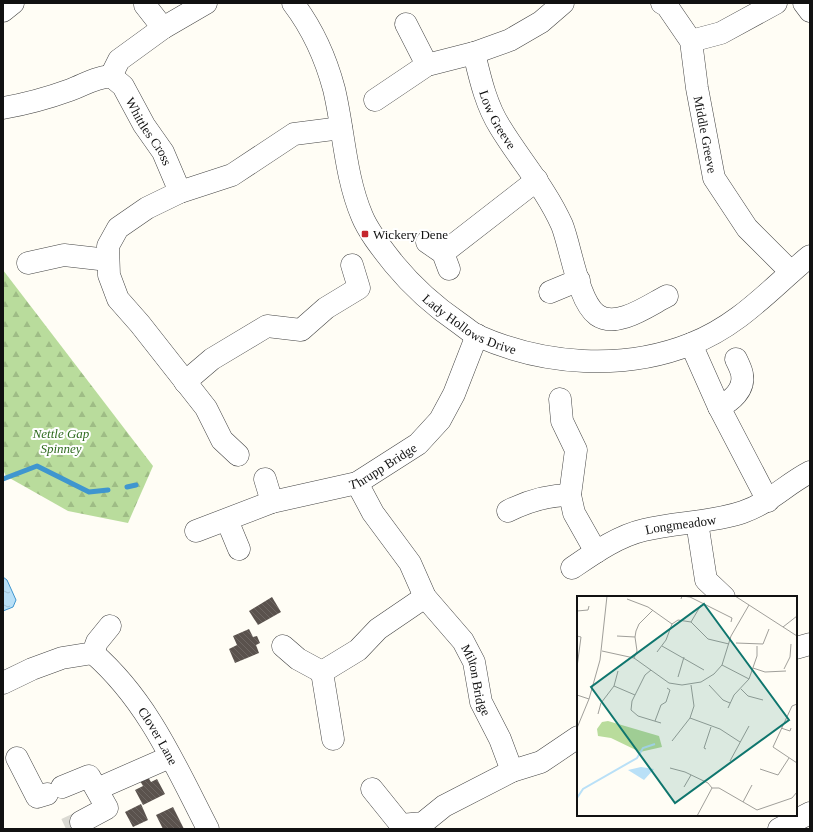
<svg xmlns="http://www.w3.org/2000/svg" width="813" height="832" viewBox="0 0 813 832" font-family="'Times New Roman',serif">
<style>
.forest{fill:url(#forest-firs)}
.water{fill:url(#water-ripples);stroke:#3f96cf}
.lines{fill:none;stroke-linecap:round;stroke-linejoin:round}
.stream{stroke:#3f96cf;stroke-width:5}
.building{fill:url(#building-back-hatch)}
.minor-tunnel{stroke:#dbdad3;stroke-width:22;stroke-dasharray:22 11;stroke-linecap:butt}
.minor-casing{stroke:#444;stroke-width:23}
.minor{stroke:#fff;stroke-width:22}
.poi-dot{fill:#c4262e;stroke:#fff;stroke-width:1.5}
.labels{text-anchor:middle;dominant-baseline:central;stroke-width:4;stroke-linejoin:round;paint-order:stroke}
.street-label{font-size:13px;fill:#111;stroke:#fff}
.poi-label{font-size:13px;fill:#111;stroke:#fff;text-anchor:start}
.park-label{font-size:13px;font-style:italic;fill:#2f6b1f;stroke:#fff}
.inset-river{fill:none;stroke:#b9e0f7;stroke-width:2}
.inset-road{fill:none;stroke:#a09f9a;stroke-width:1}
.view{fill:#0f766e;fill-opacity:0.15;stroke:#0f766e;stroke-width:2}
.inset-edge{fill:none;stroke:#111;stroke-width:2}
</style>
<defs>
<pattern id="forest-firs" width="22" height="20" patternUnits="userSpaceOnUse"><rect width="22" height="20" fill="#b9dc9c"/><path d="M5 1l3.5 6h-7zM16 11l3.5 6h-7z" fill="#9ebc85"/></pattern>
<pattern id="water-ripples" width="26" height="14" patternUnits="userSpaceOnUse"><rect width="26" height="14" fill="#b9e0f7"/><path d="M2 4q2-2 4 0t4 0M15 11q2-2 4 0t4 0" fill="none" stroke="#9ebfd3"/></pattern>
<pattern id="building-back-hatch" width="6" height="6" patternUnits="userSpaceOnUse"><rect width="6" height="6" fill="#5a524d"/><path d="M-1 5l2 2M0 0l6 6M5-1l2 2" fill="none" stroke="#6d6662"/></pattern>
</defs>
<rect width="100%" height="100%" fill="#fffdf5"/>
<polygon class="forest" points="3,270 153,466 128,523 68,511 6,476 3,470"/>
<polygon class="water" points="3,577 7,580 16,600 13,607 3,611"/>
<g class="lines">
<g class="stream">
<polyline points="3,479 37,466 89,492 108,490"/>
<polyline points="127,487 136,485"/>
</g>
</g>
<g class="building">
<polygon points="272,597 281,612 258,625 249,611"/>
<polygon points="249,629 253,637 257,636 260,643 256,645 259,653 235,663 229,649 237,645 233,636"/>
<polygon points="148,777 151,782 157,779 165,794 143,805 135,790 143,786 140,781"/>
<polygon points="141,804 148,820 133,827 125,812"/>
<polygon points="173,807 184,829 163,829 156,815"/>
</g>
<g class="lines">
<polyline class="minor-tunnel" points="66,829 81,822"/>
<g class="minor-casing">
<g id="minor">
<path id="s1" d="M293,3C312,28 326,59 334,89C344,131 345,176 362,216C369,233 383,250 394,264C413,287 434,306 459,323C465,327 471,333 478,336C544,365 623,371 691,344C740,325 771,288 810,256"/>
<path id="s2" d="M662,3L667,6L691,41L697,88L714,178L747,228L791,272"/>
<polyline points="804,3 810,11"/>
<polyline points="145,5 163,28"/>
<polyline points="3,11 13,3"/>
<polyline points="406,24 427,65"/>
<polyline points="691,41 721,33 776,3"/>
<path id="s3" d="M474,53C480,78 486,105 500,127C520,160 546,189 562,225C571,248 578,301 597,315C617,329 649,305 667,296"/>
<polyline points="111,76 119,60 163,28 206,3"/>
<polyline points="375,100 427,65 474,53 510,40 541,22 563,3"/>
<path id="s4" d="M3,108C26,104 48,98 70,90C86,84 93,78 111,76L123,86L144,125L163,152L180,192"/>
<polyline points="427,242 443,253 449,269"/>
<polyline points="443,253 537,180"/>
<polyline points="28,263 64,255 108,260"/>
<polyline points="550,292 579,280"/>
<polyline points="691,344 719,407 768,501"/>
<polyline points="185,382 212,359 267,326 301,330 326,308 359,288 352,265"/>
<polyline points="560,399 562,421 576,450 570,495 574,513 596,552"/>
<path d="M719,407C731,401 745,390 742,374C741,369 738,363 736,359"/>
<polyline points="238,455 222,440 206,408 140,324 118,299 109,275 108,246 118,228 147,208 180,192 232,175 294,134 341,128"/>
<polyline points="265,479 272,502"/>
<path id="s5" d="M357,483L373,513L410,563L425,597L463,641L474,662L481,702L500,739L512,771"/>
<path d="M508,511C528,501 548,495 570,495"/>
<polyline points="227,520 239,549"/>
<polyline points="697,522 706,580 724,597"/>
<path id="s6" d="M196,531L272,502L357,483L418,444L440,420L454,394L477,335"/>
<path id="s7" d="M572,568C594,553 618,536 644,530C676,522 711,523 743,512C771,502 785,485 810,472"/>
<polyline points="283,646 298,659 322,672"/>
<polyline points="796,648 810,644"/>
<path id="s8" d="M93,653C148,701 175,765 208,829"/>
<polyline points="3,683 32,669 62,658 93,653 97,642 110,626"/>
<polyline points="333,739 322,672 358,650 378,629 425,597"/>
<polyline points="17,758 37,797 47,794"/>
<polyline points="62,787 89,776 107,808 81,822"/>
<polyline points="97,789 170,757"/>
<polyline points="372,789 401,825 423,823 444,806 512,771 541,762 578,737"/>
<polyline points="779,829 810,813"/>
</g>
</g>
<use href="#minor" class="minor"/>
</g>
<rect class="poi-dot" x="361" y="230" width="8" height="8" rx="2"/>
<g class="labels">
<g class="street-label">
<text stroke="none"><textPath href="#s3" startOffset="71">Low Greeve</textPath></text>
<text stroke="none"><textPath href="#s4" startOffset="181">Whittles Cross</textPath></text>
<text stroke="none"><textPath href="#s2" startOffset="143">Middle Greeve</textPath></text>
<text stroke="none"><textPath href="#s1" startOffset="382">Lady Hollows Drive</textPath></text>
<text stroke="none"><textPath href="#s6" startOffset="199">Thrupp Bridge</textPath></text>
<text stroke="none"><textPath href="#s7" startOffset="119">Longmeadow</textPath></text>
<text stroke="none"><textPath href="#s5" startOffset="233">Milton Bridge</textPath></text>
<text stroke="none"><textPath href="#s8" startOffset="106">Clover Lane</textPath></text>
</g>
<g class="poi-label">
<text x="373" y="234">Wickery Dene</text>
</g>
<g class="park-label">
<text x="61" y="433">Nettle Gap<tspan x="61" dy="15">Spinney</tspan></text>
</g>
</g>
<g transform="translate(577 596)">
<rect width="220" height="220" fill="#fffdf5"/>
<path d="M31,125L82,140L85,151L63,156L34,142L21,140L20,133L25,126Z" fill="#b9dc9c"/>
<path d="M64,171L77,173L67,184L51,174Z" fill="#b9e0f7"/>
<path class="inset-river" d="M0,202L6,193L60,162L66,152L78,148"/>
<path class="inset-road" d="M158,0L220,40M50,3L71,11L95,28L101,24L114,26L131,43L152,48M104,3L105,0L113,1L155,22L154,26M0,15L11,14L12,10M114,26L124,9M206,31L220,20M0,40L4,41L0,71M40,40L58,41M159,47L186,48L192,33M85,50L127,74M25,55L57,62L92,87L105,89L124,86L137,78L145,69L154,40L172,9M80,56L89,44L95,28M57,62L60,55L58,41L59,35L62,28L76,14M145,69L172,83M176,72L188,76L209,75M207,73L213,61L214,48M74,74L68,79L55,105L54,114L61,120L84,127M101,81L107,61M132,89L146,104L153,107M37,90L58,99M164,93L171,100L186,104M0,99L12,103M220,108L215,110L196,151L220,167M151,112L157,99L172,83L180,60V50M21,118L24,107L37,90L41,75M113,122L143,133L163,146M78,125L84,109L89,106L93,94L90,92M0,132L12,103L23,64L30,0M204,132L213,135L214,132M95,145L113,122L117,110L114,89M129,153L127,152L134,131M153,165L172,130M93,172L108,176L131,187L135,192M183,173L201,179L212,162M107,191L114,179M166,206L175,189M120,220L135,192H142L180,214L215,202L220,196"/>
<path class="view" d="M127,8L212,124L98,207L14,91Z"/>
<rect width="220" height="220" class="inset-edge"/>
</g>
<rect width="813" height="832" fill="none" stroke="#111111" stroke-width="8"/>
</svg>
